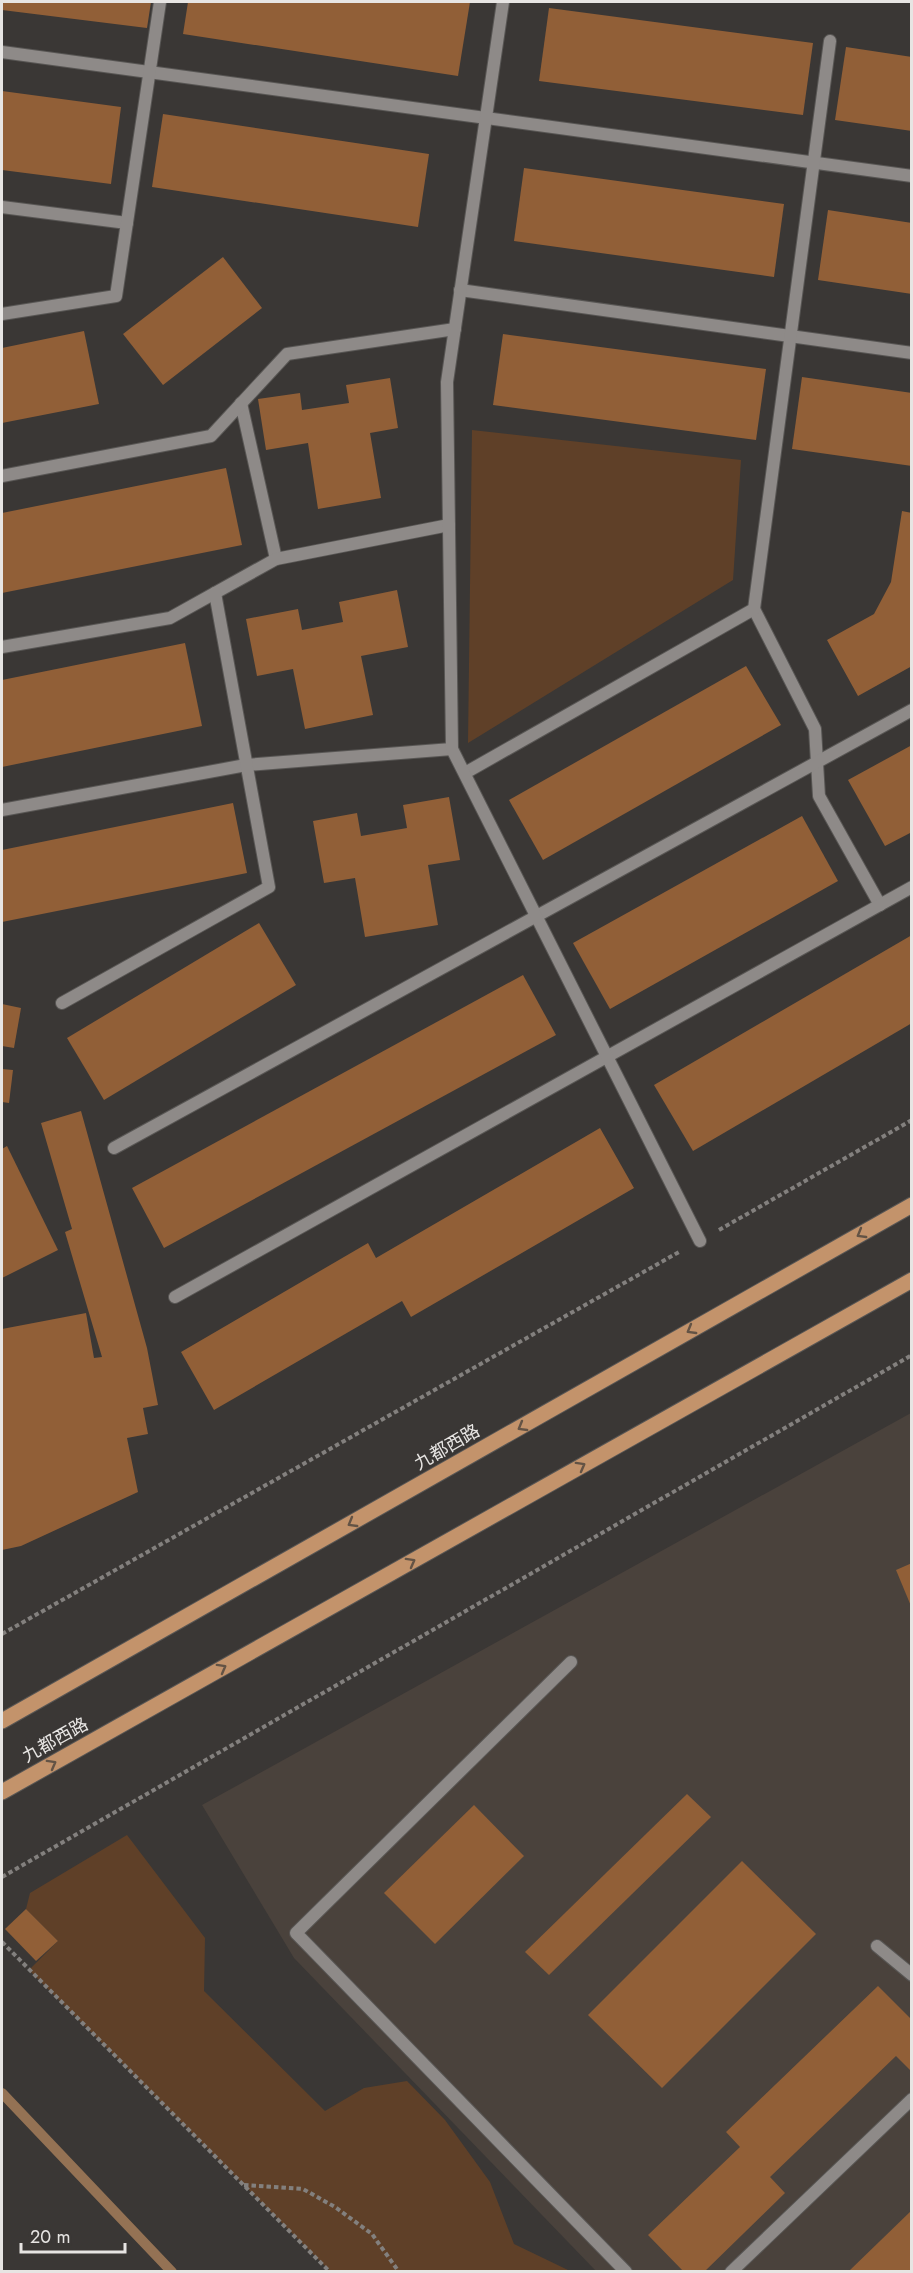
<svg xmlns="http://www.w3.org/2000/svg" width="913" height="2273" viewBox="0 0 913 2273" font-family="Jost,'Noto Sans SC',sans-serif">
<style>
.built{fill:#4a423c}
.green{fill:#5f4028}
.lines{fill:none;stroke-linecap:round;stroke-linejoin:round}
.stream{stroke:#947254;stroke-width:10}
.building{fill:#915f37}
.lane-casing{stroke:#585654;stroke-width:14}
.street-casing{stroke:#585654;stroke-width:14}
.primary-casing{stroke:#585654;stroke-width:17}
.path{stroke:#83807e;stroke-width:4;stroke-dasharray:4.5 3;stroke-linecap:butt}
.lane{stroke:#8e8a88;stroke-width:12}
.street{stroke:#8e8a88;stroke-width:12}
.primary{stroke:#c3936b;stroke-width:15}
.oneway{stroke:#635345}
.labels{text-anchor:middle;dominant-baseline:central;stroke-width:4.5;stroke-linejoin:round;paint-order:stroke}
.street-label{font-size:18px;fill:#e7e5e3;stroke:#3a3735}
</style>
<rect width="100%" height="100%" fill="#3a3735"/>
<polygon class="built" points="911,1413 911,2271 596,2271 294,1958 202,1805"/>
<g class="green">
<polygon points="472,430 741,460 733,580 468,743"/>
<polygon points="127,1835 205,1938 204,1991 325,2111 364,2088 407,2081 445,2120 490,2182 514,2244 570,2271 330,2271 29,1970 58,1941 26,1909 30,1893"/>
</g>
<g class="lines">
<polyline class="stream" points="2,2093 172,2272"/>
</g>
<g class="building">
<polygon points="2,2 151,2 147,28 2,10"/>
<polygon points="188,2 470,2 458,76 183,34"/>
<polygon points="549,8 813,43 803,115 539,81"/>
<polygon points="846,47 912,57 912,131 835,120"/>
<polygon points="2,91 121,107 111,184 2,170"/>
<polygon points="163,114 429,154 418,227 152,187"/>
<polygon points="524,168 784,204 774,277 514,241"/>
<polygon points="828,210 912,223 912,294 818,280"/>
<polygon points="223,257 262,308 163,385 123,334"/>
<polygon points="84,331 99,404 2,423 2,348"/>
<polygon points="503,334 766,369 756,440 493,405"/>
<polygon points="802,377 912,393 912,466 792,449"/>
<polygon points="390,378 398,428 370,433 381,498 318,509 308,443 266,450 258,399 300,393 302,410 349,403 346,385"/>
<polygon points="226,468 242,545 2,593 2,513"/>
<polygon points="902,511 912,513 912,666 858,696 827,640 874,614 891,582"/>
<polygon points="397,590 408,647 361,656 373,715 305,729 293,669 257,676 246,619 298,609 302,630 343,622 339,602"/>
<polygon points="185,643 202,726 2,767 2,680"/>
<polygon points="746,666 781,725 543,860 509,800"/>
<polygon points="912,745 912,832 885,846 848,780"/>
<polygon points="449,797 460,860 428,865 438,925 365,937 355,878 324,883 313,821 357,813 361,836 407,828 403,805"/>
<polygon points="233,803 247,873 2,922 2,850"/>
<polygon points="802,816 838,881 610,1009 573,943"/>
<polygon points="259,923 296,985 104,1100 67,1038"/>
<polygon points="912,935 912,1023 693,1151 654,1085"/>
<polygon points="523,975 556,1035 164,1248 132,1188"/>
<polygon points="2,1004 21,1008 14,1048 2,1046"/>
<polygon points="2,1069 13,1070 9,1103 2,1102"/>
<polygon points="81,1111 147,1348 158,1405 143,1408 148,1434 127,1438 138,1492 21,1546 2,1550 2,1329 86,1313 94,1358 102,1357 65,1232 72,1229 41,1123"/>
<polygon points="600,1128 634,1188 411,1317 402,1301 214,1410 181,1352 368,1243 376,1258"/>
<polygon points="7,1146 58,1250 2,1278 2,1149"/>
<polygon points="912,1563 912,1606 911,1606 896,1570"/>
<polygon points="687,1794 711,1817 549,1975 525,1952"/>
<polygon points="474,1805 524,1856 435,1944 384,1893"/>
<polygon points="742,1861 816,1934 662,2088 588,2015"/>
<polygon points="26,1909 58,1941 36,1961 5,1929"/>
<polygon points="878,1986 912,2020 912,2072 896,2056 770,2177 785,2193 704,2272 684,2272 648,2235 740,2147 726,2132"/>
<polygon points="912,2210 912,2272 848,2272"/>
</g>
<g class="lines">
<g class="lane-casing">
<g id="lane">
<polyline points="2,52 912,176"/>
<polyline points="2,207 127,223"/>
<polyline points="460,290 912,353"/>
<polyline points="2,314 116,296 160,2"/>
<polyline points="241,403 276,559"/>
<polyline points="2,476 211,436 287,354 455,329"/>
<polyline points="754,609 815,729 819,796 880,905"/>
<polyline points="2,647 170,618 276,559 449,525"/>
<polyline points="465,773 754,609 830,41"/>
<polyline points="2,810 246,765 452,749"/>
<polyline points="62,1003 269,887 215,593"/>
<polyline points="114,1148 912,710"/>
<polyline points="175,1297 912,887"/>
<polyline points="877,1946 912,1975"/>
<polyline points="731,2272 912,2099"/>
</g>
</g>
<g class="street-casing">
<g id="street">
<polyline points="503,2 447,382 452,749 700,1241"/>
<polyline points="571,1662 296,1933 626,2272"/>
</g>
</g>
<g class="primary-casing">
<g id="primary">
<polyline points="2,1721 912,1205"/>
<polyline points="2,1792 912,1280"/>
</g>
</g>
<g class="path">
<polyline points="719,1230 912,1120"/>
<polyline points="2,1634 679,1252"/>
<polyline points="2,1877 912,1355"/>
<polyline points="2,1942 330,2272"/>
<polyline points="244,2185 303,2189 335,2207 372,2234 399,2272"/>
</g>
<use href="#lane" class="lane"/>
<use href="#street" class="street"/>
<use href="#primary" class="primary"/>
</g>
<defs><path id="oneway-chevron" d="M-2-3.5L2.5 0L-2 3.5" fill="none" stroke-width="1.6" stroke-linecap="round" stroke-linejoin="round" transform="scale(1.5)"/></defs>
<g class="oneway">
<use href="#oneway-chevron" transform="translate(861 1234) rotate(150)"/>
<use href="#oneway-chevron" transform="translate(691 1330) rotate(150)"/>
<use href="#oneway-chevron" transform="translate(522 1427) rotate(150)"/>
<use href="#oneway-chevron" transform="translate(581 1466) rotate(-29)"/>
<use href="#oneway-chevron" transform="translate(352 1523) rotate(150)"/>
<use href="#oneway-chevron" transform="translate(411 1562) rotate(-29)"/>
<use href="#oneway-chevron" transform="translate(222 1668) rotate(-29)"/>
<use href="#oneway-chevron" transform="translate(52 1764) rotate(-29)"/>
</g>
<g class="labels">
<g class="street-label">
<text transform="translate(447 1447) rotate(-30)">九都西路</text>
<text transform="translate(55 1740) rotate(-29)">九都西路</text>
</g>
</g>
<rect width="913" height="2273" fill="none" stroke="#e7e5e3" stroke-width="6"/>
<path d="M21 2243v9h104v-9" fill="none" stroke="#e7e5e3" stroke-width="3"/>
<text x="30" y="2243" font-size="18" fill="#e7e5e3" stroke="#3a3735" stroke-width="4.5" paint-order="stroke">20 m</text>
</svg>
